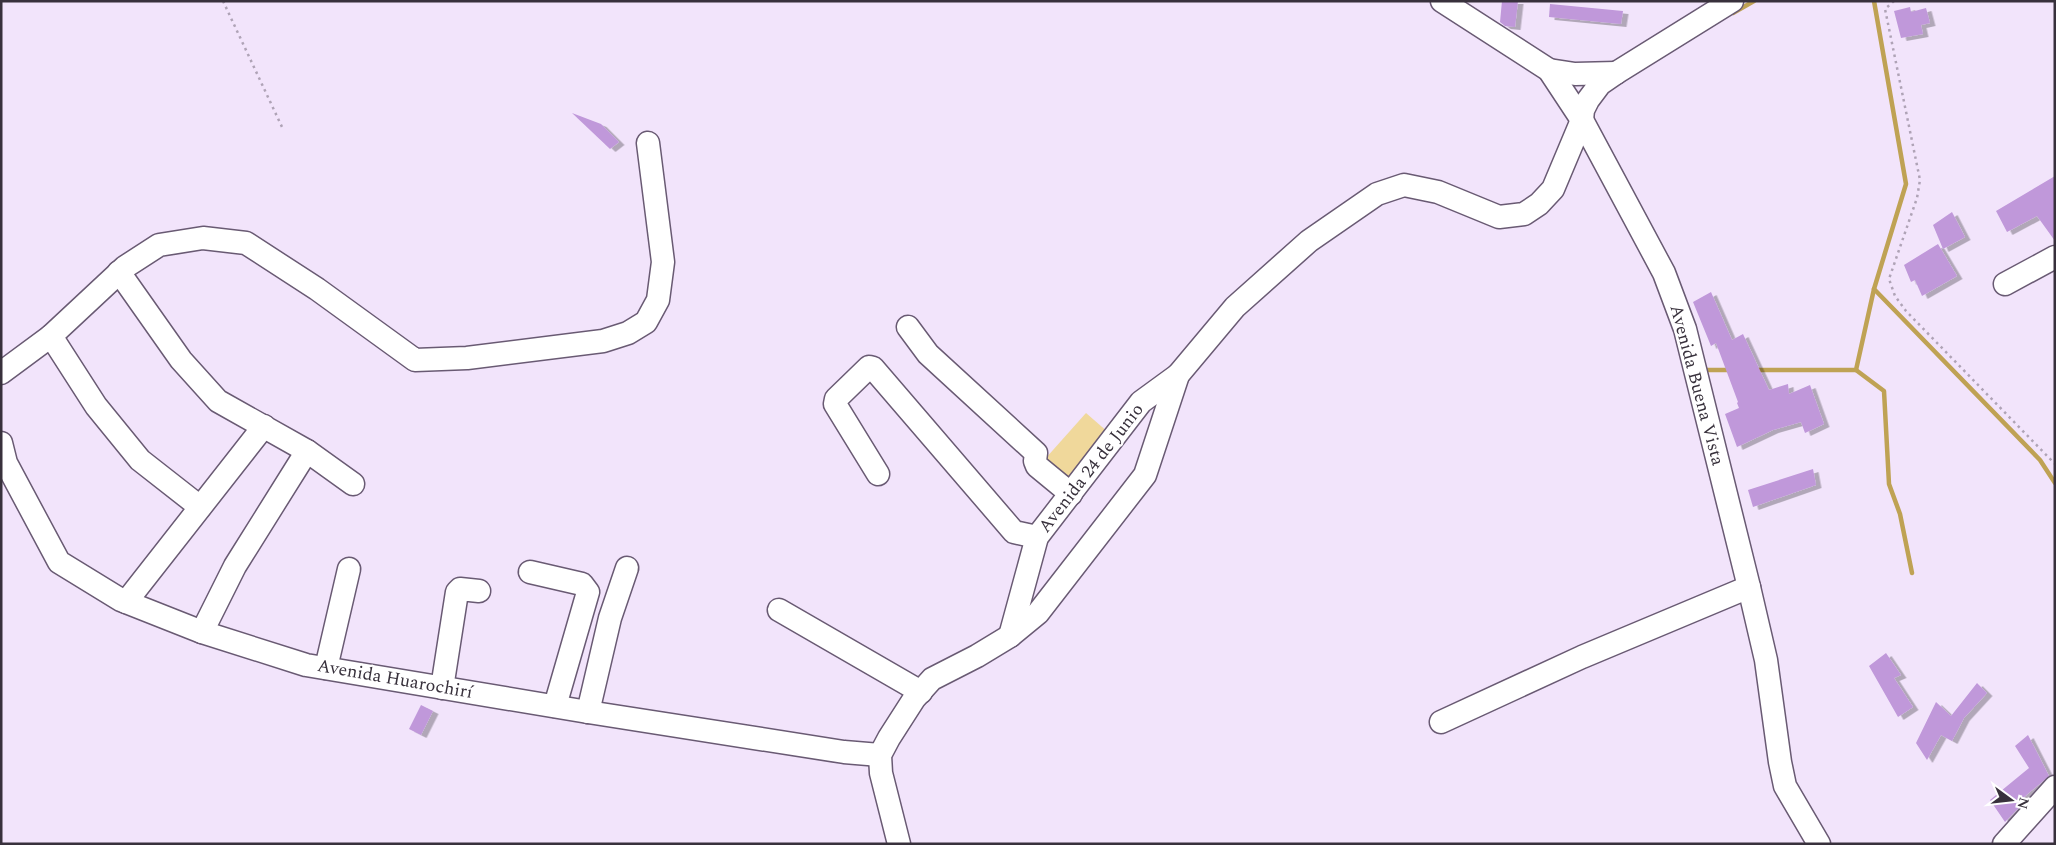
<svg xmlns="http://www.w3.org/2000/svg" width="2056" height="845" viewBox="0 0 2056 845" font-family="Spectral,serif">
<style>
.green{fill:#f0d89b}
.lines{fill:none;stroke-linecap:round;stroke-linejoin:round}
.stream{stroke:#bfa254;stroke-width:4.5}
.building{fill:#c098da;filter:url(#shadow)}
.minor-casing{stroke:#695a73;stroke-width:25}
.path{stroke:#afa3b6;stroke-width:2.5;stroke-dasharray:2.5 4;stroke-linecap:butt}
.minor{stroke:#fff;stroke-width:22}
.labels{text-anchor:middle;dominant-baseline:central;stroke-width:4.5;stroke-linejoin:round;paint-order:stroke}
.street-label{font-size:18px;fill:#38313c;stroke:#fff}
</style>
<defs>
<filter id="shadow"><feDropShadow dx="5.5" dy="3" stdDeviation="0" flood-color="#0004"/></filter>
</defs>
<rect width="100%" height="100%" fill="#f2e4fb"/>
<polygon class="green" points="1086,413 1109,433 1068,480 1045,459"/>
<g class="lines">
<g class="stream">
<polyline points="1733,13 1754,1"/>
<polyline points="1874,289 2040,460 2055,483"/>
<polyline points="1704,369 1704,370 1730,370"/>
<polyline points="1755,370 1856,370 1874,289 1906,184 1874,1"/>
<polyline points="1856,370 1884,391 1889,484 1900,514 1912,573"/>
</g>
</g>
<g class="building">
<polygon points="1502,1 1518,1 1515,27 1505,26 1500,22"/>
<polygon points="1550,4 1623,11 1621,24 1549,17"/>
<polygon points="1910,7 1911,12 1926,8 1930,23 1921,25 1923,34 1901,38 1894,11"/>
<polygon points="572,113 601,124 619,142 610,149"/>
<polygon points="2055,176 2055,241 2037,216 2007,232 1996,211"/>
<polygon points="1952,212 1965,237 1943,249 1933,225"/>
<polygon points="1938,244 1957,276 1922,296 1915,280 1911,282 1904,265"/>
<polygon points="1711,292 1732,340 1743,334 1769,390 1788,384 1789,394 1810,385 1824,424 1805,433 1801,422 1773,430 1737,447 1725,414 1739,408 1737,403 1738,402 1716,343 1711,346 1693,302"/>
<polygon points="1813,469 1816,485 1753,507 1748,490"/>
<polygon points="1886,653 1901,675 1894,678 1913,707 1898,717 1869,666"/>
<polygon points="1977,683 1987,693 1964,718 1952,741 1941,735 1927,760 1916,743 1936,702 1951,716"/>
<polygon points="421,705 433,711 421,735 409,729"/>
<polygon points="2028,735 2049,776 2024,797 2026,800 2005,822 1990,800 2029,768 2015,746"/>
</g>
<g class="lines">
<g class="minor-casing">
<g id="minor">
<polyline points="1442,1 1549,70 1582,120 1664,273 1685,329 1749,587 1766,660 1780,762 1785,786 1819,844"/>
<polyline points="1549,70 1575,74 1616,73"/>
<polyline points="119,272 181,360 218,401 307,451 353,484"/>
<polyline points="2005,284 2055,257"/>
<polyline points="908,327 928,354 1036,453 1035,461 1037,466 1071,494"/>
<polyline points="51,336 96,406 140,460 200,507"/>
<polyline points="1,373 51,336 125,267 159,245 203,238 246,243 317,289 415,360 467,358 603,341 628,333 646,322 658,300 663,262 648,143"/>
<polyline points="1,443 6,463 59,562 121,600 202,632 306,665 588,712 844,752 880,755"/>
<polyline points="878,474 835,404 836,399 869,367 873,368 1014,532 1037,537"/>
<polyline points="530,572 582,584 588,592 555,706"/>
<polyline points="126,602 264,426"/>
<polyline points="779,610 921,692"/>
<polyline points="202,632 235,566 307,451"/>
<polyline points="1010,636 1037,537 1141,402 1178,375"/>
<polyline points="326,668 349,569"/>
<polyline points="442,688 457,592 460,589 479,591"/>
<polyline points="588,712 610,618 627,568"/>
<polyline points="1441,722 1582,657 1749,587"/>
<polyline points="899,844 881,773 880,755 889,738 914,699 932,679 977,656 1010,636 1038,613 1145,475 1178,375 1235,307 1309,241 1377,194 1404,185 1438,192 1499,217 1524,214 1539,204 1553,189 1582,120 1583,110 1588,100 1600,84 1616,73 1732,1"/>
<polyline points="2004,844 2055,787"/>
</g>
</g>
<g class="path">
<polyline points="223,1 282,127"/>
<polyline points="1894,1 1885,9 1920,180 1917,198 1889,279 1895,296 1906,311 2055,464"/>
</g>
<use href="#minor" class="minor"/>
</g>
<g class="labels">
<g class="street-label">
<text transform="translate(1697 385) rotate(75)">Avenida Buena Vista</text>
<text transform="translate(1091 468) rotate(-52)">Avenida 24 de Junio</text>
<text transform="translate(395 679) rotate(10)">Avenida Huarochirí</text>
</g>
</g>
<rect width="2056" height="845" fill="none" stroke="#38313c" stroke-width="5"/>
<g transform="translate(2011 800) rotate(105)" stroke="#ffffff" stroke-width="4" paint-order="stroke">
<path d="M0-4L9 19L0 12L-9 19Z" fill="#38313c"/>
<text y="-8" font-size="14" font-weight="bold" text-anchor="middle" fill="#38313c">N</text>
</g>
</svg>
